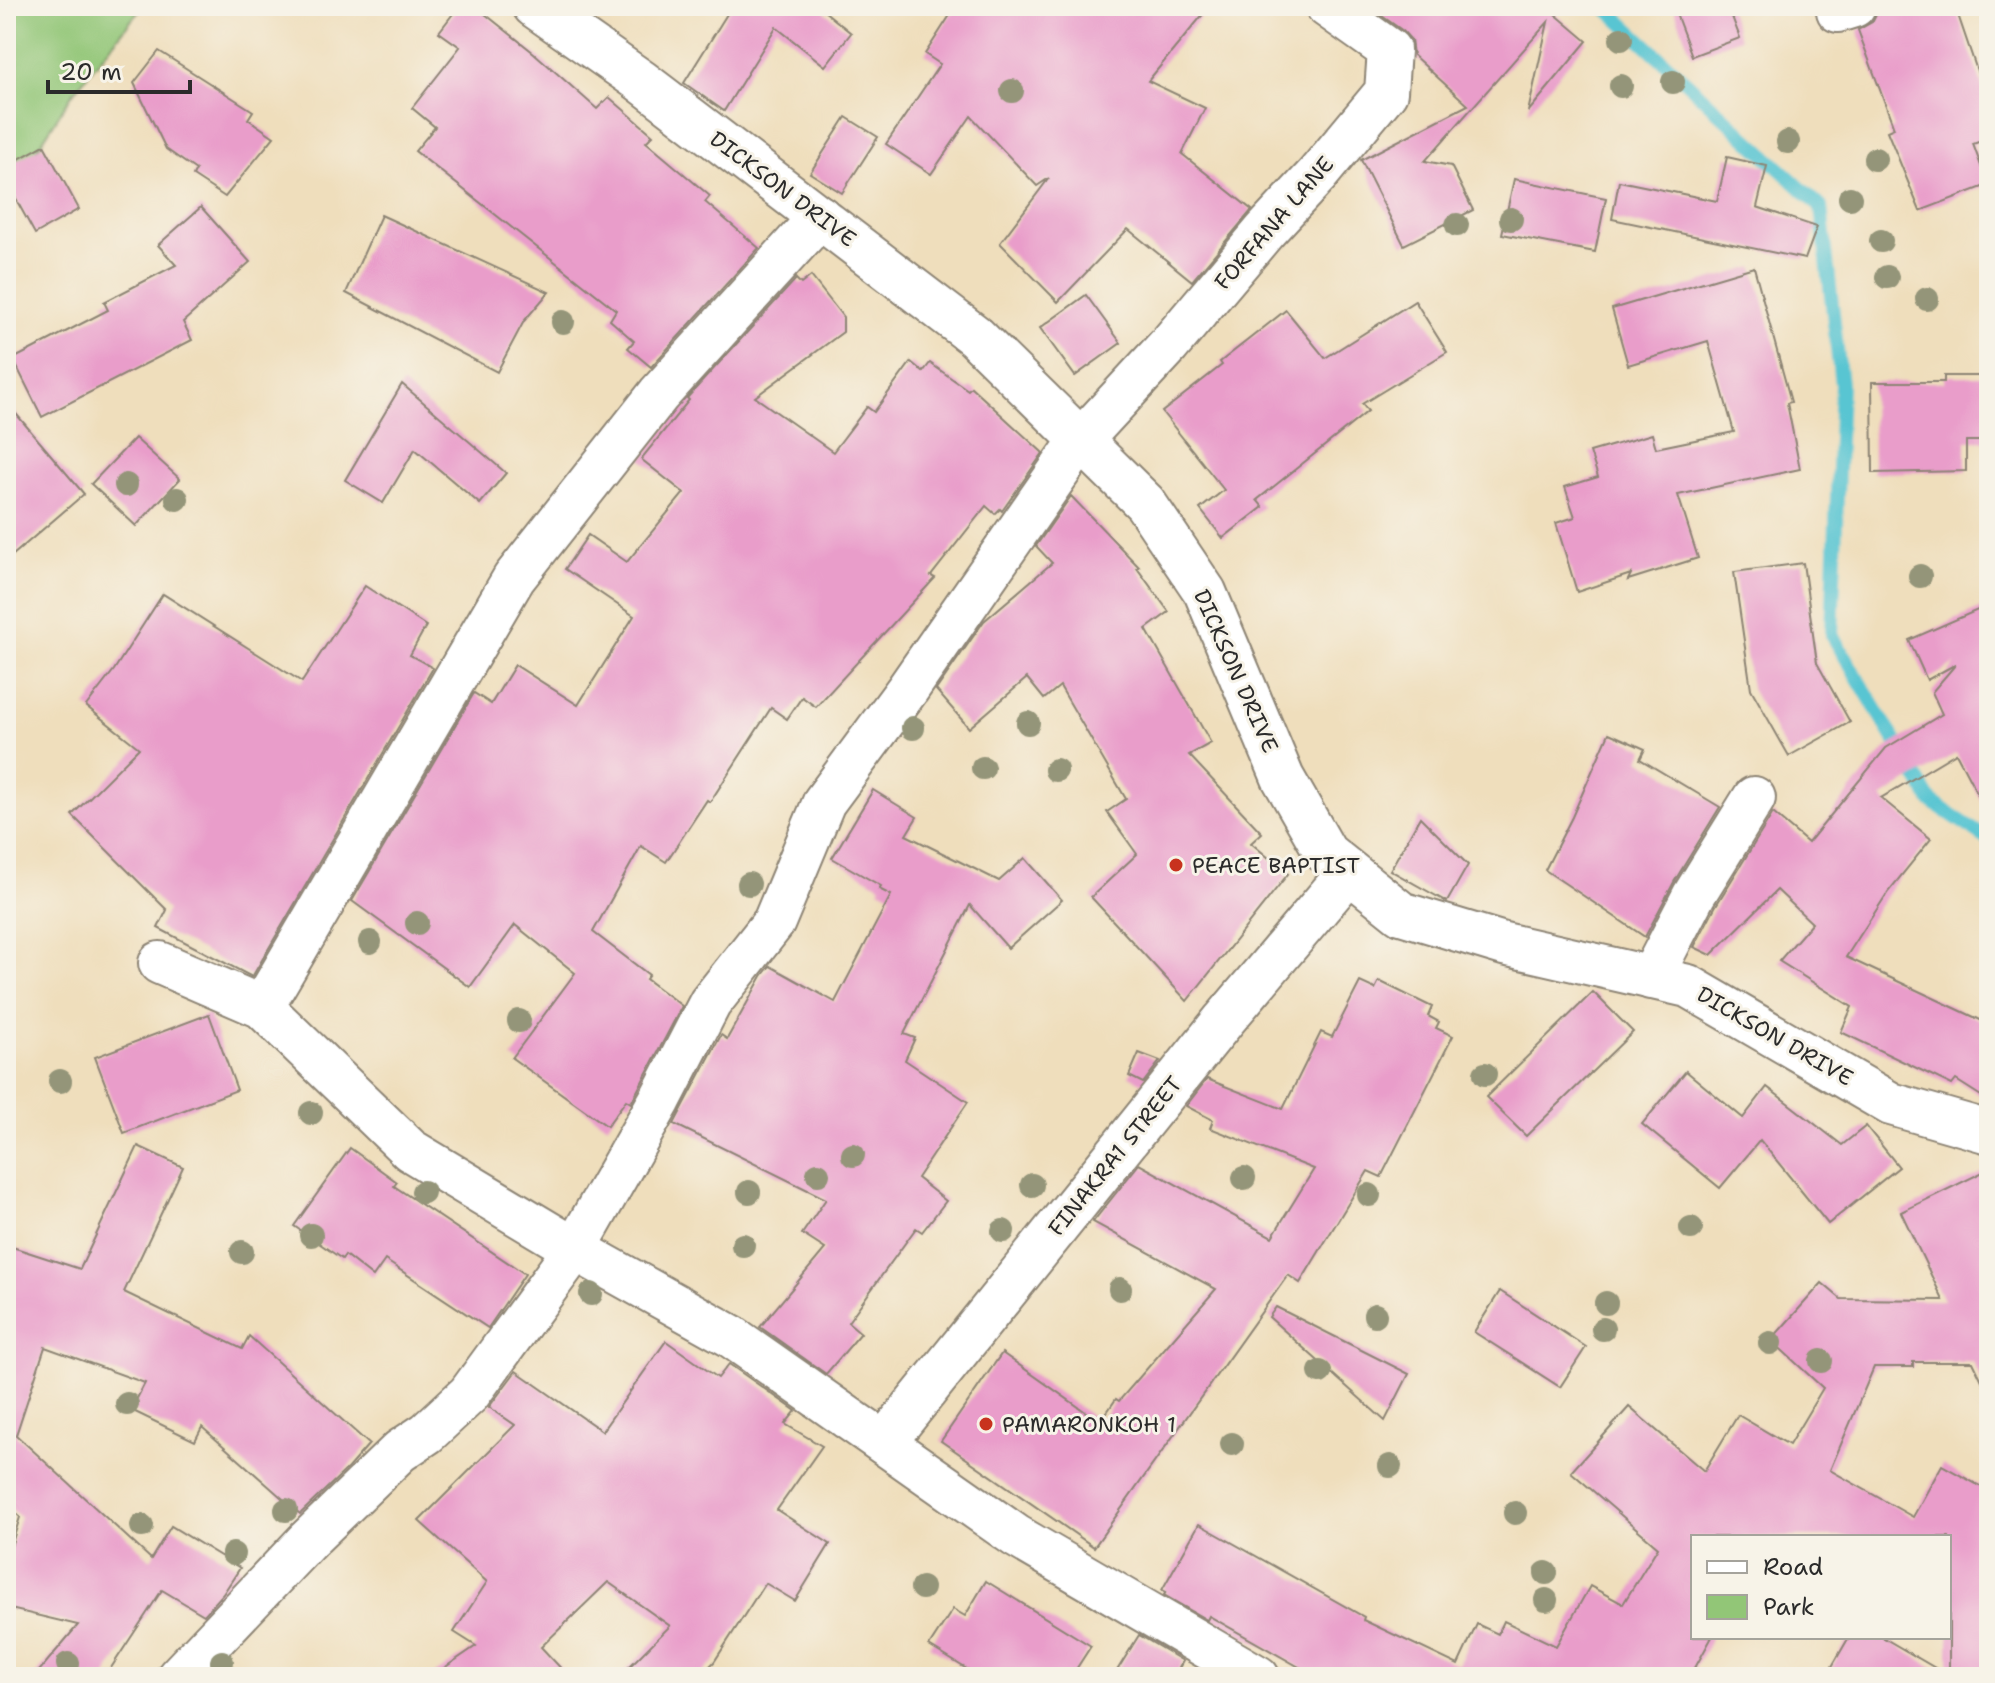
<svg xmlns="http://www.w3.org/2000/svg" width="1995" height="1683" viewBox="0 0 1995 1683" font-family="'Shantell Sans',sans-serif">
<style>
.green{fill:#92c677;stroke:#5e7851;stroke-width:2}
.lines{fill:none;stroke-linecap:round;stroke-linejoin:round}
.stream{stroke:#59c5d2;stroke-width:14}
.building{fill:#e99dca}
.street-casing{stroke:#8d8474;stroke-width:46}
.street{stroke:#fff;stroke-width:42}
.tree{fill:#949579}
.poi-dot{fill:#c8321e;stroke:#f7f3e8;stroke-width:3}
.labels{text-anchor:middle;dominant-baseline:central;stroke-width:6;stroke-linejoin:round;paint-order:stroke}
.street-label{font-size:22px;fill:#2b2b2b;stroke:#f7f3e8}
.poi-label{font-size:22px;fill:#2b2b2b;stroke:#f7f3e8;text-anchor:start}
</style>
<rect width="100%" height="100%" fill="#f7f3e8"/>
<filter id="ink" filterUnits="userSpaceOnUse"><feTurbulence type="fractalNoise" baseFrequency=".0125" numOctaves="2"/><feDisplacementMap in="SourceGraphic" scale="16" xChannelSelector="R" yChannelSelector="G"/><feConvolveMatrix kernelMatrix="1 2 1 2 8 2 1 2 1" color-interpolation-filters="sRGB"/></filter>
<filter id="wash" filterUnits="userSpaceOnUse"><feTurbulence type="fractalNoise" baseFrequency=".006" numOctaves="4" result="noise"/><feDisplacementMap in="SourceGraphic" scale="32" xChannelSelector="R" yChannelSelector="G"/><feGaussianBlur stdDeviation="1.8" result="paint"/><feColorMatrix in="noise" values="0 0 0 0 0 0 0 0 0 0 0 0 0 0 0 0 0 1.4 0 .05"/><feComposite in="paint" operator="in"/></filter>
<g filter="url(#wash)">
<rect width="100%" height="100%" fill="#efdebc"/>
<polygon class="green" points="6,6 143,6 73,93 36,151 6,168"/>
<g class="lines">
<polyline class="stream" points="1604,6 1821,207 1841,384 1832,635 1931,801 1989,840"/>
</g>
<g id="blocks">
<g class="building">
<polygon points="459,6 475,6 534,53 597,109 609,97 653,135 646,142 710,196 705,202 759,248 651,367 628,348 634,341 610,320 616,310 415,151 435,127 412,108 460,47 439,32"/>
<polygon points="732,6 818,6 851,33 825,66 776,27 724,111 684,83"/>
<polygon points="956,6 1210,6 1148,81 1205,108 1182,154 1252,210 1192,281 1128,229 1058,302 1000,243 1049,178 1037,186 971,116 931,174 886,144 940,64 925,54"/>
<polygon points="1368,6 1562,6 1555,14 1587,41 1528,112 1548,22 1425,161 1451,166 1473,210 1404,245 1361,160 1468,105 1413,55 1411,40 1403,31"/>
<polygon points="1673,6 1728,6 1740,38 1692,56"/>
<polygon points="1877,6 1955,6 1989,106 1989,138 1973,144 1988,185 1920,211 1887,131 1894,128 1858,30 1872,22 1877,12"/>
<polygon points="159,51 253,111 248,119 274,137 225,197 193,176 196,170 166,149 134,83"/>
<polygon points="846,117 878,137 842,193 810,173"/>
<polygon points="44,145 79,209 35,234 6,181 6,166"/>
<polygon points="1727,157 1767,166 1757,207 1817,227 1805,259 1612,219 1619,181 1717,201"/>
<polygon points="1514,179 1606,198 1595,252 1502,234"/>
<polygon points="201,207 250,262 183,322 192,340 42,417 13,359 108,310 104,302 176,265 158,245"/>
<polygon points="381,215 549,292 524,321 497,372 346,293"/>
<polygon points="1754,267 1791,402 1787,403 1800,469 1678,495 1698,558 1628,580 1631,574 1577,592 1556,523 1575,517 1565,487 1598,477 1590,452 1652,434 1656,448 1734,432 1708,341 1628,365 1612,309"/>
<polygon points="811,276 843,317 843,332 755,397 833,452 867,407 874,412 911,362 923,372 930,363 968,390 971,387 1043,453 1002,511 1000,509 995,514 986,506 931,576 935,578 816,707 802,697 787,719 771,708 710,802 707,800 666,862 641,846 593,932 649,975 646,979 682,1006 631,1103 626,1100 607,1126 512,1058 575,973 515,925 470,987 352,901 474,693 491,704 515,665 578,705 634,616 565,569 588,535 627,562 684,493 641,459 689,400 687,398 796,279 801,284"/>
<polygon points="1086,295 1121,343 1075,376 1040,328"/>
<polygon points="1415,301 1447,352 1362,404 1368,411 1257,500 1263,507 1223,538 1200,509 1224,490 1162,412 1222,365 1220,362 1286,310 1325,358"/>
<polygon points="1944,376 1989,376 1989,441 1966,441 1966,471 1873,473 1872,382 1944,382"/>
<polygon points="402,384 506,473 480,504 415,449 383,503 345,480"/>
<polygon points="6,402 84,494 6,561"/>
<polygon points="135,438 180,479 136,526 91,484"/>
<polygon points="1071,496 1139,567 1137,568 1169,612 1146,629 1211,743 1189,755 1262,833 1251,843 1288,874 1187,1001 1091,897 1137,854 1107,812 1126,799 1060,686 1044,699 1027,678 969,728 936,690 984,621 1052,563 1036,546"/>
<polygon points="1803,563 1817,663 1850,722 1789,756 1751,689 1734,572"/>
<polygon points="365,586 426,626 410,655 433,668 252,977 158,928 167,910 72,815 139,748 86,706 114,670 163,594 302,682"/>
<polygon points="1989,605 1989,816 1956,753 1881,798 1931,839 1888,892 1846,957 1989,1024 1989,1101 1956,1080 1952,1085 1841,1032 1852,1007 1779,961 1812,923 1777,890 1711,955 1694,947 1715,907 1773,813 1808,843 1886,748 1942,714 1932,692 1956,664 1927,680 1909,640"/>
<polygon points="1609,733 1645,749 1640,759 1720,807 1674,882 1645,937 1545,870 1572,817"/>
<polygon points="873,790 917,817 906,835 999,881 1025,858 1062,900 1008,948 970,905 904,1034 915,1038 905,1060 968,1102 917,1178 946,1201 922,1232 916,1228 848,1322 861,1333 826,1374 760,1327 825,1249 802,1234 826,1199 674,1124 721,1035 727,1039 762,976 770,966 835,1002 891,895 879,889 881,886 832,858"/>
<polygon points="1420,817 1468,865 1447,902 1390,870"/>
<polygon points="1379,981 1432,1007 1428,1016 1439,1022 1436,1028 1453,1036 1381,1177 1368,1171 1300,1283 1288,1275 1094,1547 941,1441 1002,1353 1100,1422 1116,1399 1119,1401 1216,1289 1093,1222 1139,1164 1272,1237 1314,1169 1210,1128 1213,1120 1186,1106 1207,1079 1283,1109 1321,1032 1332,1037 1360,982 1375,989"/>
<polygon points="1593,992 1633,1032 1526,1136 1486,1097"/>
<polygon points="209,1014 237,1090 124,1133 95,1057"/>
<polygon points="1139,1053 1160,1061 1143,1083 1129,1076"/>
<polygon points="1686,1071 1743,1118 1767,1087 1842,1145 1866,1126 1899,1167 1828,1224 1760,1140 1720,1188 1642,1124"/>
<polygon points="138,1146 183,1167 124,1292 242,1349 249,1336 369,1444 348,1468 300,1514 202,1427 195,1441 131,1410 145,1383 45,1347 16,1435 151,1559 171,1526 240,1568 223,1594 204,1615 162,1590 105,1677 34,1677 78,1625 6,1608 6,1563 20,1517 6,1504 6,1245 80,1269"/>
<polygon points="350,1148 397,1182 394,1186 525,1274 488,1328 385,1260 373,1277 345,1255 342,1259 294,1226"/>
<polygon points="1989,1169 1989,1395 1973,1362 1913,1362 1913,1367 1874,1367 1830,1470 1913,1517 1942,1465 1989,1491 1989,1677 1826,1677 1849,1637 1882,1637 1949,1676 1949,1537 1693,1537 1693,1637 1712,1637 1690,1677 1317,1677 1209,1616 1207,1620 1164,1595 1166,1592 1162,1590 1199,1524 1364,1617 1363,1620 1458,1665 1477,1624 1498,1634 1504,1621 1556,1646 1590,1586 1623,1604 1658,1547 1571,1472 1629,1407 1704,1471 1738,1415 1789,1445 1823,1388 1771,1340 1822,1283 1841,1299 1943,1300 1901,1212"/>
<polygon points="1500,1291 1586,1347 1560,1387 1474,1332"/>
<polygon points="1276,1307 1409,1374 1385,1421 1269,1317"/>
<polygon points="666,1341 718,1378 729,1364 796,1411 785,1424 822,1446 777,1510 830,1544 795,1601 765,1583 714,1662 699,1677 619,1677 670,1626 608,1582 541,1647 569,1677 431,1677 476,1646 454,1632 487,1582 419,1521 515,1425 489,1407 516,1371 602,1431"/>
<polygon points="986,1581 1091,1646 1071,1677 980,1677 929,1646 953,1609 965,1616"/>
<polygon points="1139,1635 1183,1661 1174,1677 1113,1677"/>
</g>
</g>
</g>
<g filter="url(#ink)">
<use href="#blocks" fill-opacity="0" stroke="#8d8474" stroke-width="2"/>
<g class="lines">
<g class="street-casing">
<g id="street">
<polyline points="534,6 641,81 975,336 1145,503 1205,592 1283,778 1326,853 1401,913 1504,944 1688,986 1891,1104 1989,1132"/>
<polyline points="1838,11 1854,6"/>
<polyline points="160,963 262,1007 410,1150 575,1249 731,1336 1016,1536 1258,1677"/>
<polyline points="1651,978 1694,895 1754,798"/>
<polyline points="262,1007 514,578 659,394 820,217"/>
<polyline points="884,1443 1224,1020 1349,872"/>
<polyline points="178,1677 308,1540 400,1451 427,1433 469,1394 575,1249 660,1100 710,1003 774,922 824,802 907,690 1081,440 1169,345 1265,231 1317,175 1386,92 1389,50 1327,6"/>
</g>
</g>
<use href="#street" class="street"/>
</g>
<g class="tree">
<circle cx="1621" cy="39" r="12"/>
<circle cx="1673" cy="82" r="12"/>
<circle cx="1621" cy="86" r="12"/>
<circle cx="1012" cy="91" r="12"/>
<circle cx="1788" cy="142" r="12"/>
<circle cx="1875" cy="159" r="12"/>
<circle cx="1850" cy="198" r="12"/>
<circle cx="1511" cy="219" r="12"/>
<circle cx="1457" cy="225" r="12"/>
<circle cx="1881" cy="241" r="12"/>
<circle cx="1887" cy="277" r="12"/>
<circle cx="1927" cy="299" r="12"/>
<circle cx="563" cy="322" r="12"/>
<circle cx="126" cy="485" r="12"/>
<circle cx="177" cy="499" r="12"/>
<circle cx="1920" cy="576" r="12"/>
<circle cx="1028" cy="723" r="12"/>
<circle cx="913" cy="728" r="12"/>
<circle cx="983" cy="768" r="12"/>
<circle cx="1056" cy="770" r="12"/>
<circle cx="749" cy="884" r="12"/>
<circle cx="417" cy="923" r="12"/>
<circle cx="370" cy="942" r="12"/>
<circle cx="519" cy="1021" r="12"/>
<circle cx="1485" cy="1074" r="12"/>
<circle cx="60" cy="1081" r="12"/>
<circle cx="311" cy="1113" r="12"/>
<circle cx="853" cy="1155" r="12"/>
<circle cx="818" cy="1174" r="12"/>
<circle cx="1244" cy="1178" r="12"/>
<circle cx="1032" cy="1185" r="12"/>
<circle cx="423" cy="1192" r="12"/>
<circle cx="749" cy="1192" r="12"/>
<circle cx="1369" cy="1195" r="12"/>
<circle cx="1691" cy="1228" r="12"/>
<circle cx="1003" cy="1231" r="12"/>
<circle cx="311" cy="1235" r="12"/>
<circle cx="743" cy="1245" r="12"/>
<circle cx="242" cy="1252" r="12"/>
<circle cx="1120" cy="1289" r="12"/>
<circle cx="591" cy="1294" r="12"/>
<circle cx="1606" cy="1303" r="12"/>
<circle cx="1375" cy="1315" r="12"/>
<circle cx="1603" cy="1329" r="12"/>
<circle cx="1770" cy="1343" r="12"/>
<circle cx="1821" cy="1361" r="12"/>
<circle cx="1320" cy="1372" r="12"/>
<circle cx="127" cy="1404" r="12"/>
<circle cx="1232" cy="1444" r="12"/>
<circle cx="1390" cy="1466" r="12"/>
<circle cx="286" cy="1510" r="12"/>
<circle cx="1515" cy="1513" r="12"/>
<circle cx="142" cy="1526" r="12"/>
<circle cx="233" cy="1554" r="12"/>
<circle cx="1546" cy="1573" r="12"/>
<circle cx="922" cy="1588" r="12"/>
<circle cx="1546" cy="1600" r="12"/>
<circle cx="222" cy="1662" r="12"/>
<circle cx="68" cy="1664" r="12"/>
</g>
</g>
<g class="poi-dot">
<circle cx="1176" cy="865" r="8"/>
<circle cx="986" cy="1424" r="8"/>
</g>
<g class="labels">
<g class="street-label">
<text transform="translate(783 189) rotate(37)">DICKSON DRIVE</text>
<text transform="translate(1274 223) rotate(-49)">FORFANA LANE</text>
<text transform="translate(1236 671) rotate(66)">DICKSON DRIVE</text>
<text transform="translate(1775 1036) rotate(30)">DICKSON DRIVE</text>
<text transform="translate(1115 1156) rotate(-51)">FINAKRA1 STREET</text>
</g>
<g class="poi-label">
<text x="1192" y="865">PEACE BAPTIST</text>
<text x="1002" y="1424">PAMARONKOH 1</text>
</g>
</g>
<rect width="1995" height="1683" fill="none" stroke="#f7f3e8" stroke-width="32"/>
<rect x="1691" y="1535" width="260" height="104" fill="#f7f3e8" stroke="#a5a39c" stroke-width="2"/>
<rect x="1707" y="1561" width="40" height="12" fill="#ffffff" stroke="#a5a39c" stroke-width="2"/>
<text x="1763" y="1575" font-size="24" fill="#2b2b2b">Road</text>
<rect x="1707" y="1595" width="40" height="24" fill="#92c677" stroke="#a5a39c" stroke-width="2"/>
<text x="1763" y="1615" font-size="24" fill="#2b2b2b">Park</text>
<path d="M48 80v12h142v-12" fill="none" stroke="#2b2b2b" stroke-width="4"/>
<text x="60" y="80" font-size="24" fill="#2b2b2b" stroke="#f7f3e8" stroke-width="6" paint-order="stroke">20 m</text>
</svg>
